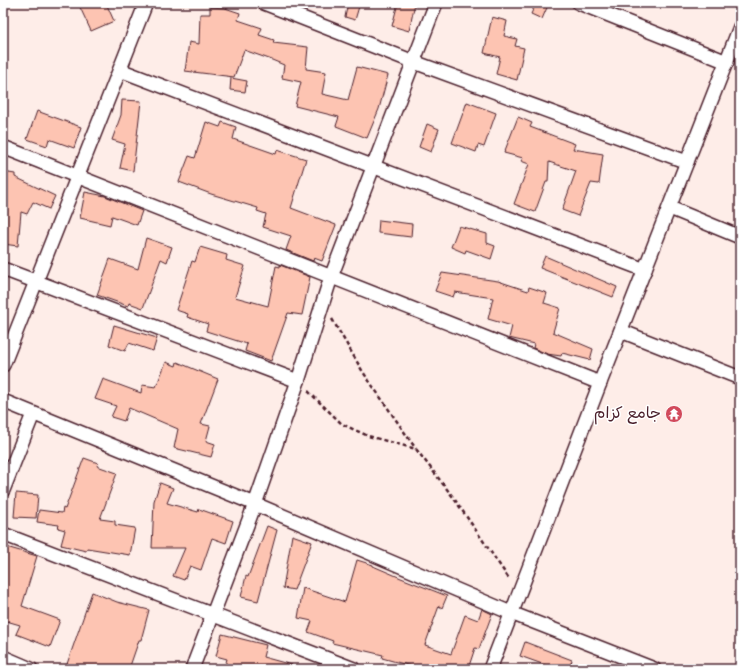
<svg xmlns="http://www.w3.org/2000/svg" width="743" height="672" viewBox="0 0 743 672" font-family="'Indie Flower','Playpen Sans Arabic',sans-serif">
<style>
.building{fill:#fdc4b2;stroke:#4a1f2b}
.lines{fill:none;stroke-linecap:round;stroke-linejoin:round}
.street-casing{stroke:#4a1f2b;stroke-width:16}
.path{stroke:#4a1f2b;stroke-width:2.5;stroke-dasharray:4 3;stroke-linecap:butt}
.street{stroke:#fff;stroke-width:13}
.labels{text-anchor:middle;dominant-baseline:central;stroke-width:3;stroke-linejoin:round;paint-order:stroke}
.poi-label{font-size:16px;fill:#4a1f2b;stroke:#fff;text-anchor:end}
</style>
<rect width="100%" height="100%" fill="#feede8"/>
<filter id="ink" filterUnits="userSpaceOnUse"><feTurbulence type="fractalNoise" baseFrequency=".025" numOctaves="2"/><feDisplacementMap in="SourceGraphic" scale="8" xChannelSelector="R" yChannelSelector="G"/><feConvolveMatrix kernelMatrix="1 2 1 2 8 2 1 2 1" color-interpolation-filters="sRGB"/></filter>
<g filter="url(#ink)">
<g class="building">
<polygon points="78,3 106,3 114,21 91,31"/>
<polygon points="348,3 360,3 355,20 345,17"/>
<polygon points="398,3 415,3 409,31 392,26"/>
<polygon points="536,3 549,3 542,19 531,14"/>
<polygon points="210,7 225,8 240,13 238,20 262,28 259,35 274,40 273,43 308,47 306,69 326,72 322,94 348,100 357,67 388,75 379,109 367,138 336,126 339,117 295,106 301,82 282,78 284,65 272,60 244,50 234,77 185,71 189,42 199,44 200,14 210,14"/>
<polygon points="492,17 507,21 504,36 517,39 515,46 524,48 517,80 496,74 500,57 484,53"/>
<polygon points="231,78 247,81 245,92 230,90"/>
<polygon points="122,100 141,101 133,171 120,168 125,144 112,140 121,115"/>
<polygon points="467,102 496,113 484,147 478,145 476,152 452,143"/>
<polygon points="37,111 81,127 74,148 49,139 47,146 27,139"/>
<polygon points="518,117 532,123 530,127 575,144 573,149 603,154 599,184 591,183 578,216 562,210 576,171 549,162 548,182 546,182 535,212 514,204 529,164 521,161 523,158 504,153"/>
<polygon points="206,122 220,127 222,122 236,127 233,139 276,154 277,150 306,159 291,208 336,225 322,261 314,258 313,261 286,250 291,236 263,227 266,214 257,211 258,208 211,194 179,182 189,156 195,158"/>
<polygon points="427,124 439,129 431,152 419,147"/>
<polygon points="3,172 15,174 15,177 55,196 49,209 33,202 27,214 21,212 18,246 3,244 5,205 3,204"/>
<polygon points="85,192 105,196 142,211 137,225 112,216 110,225 80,218"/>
<polygon points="379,220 412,224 411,237 378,233"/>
<polygon points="459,226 487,234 487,243 495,246 491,259 466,250 465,253 451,247"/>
<polygon points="146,238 172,247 167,262 161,259 143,308 129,303 128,306 97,295 110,259 138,269"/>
<polygon points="200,247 227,255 226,260 245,266 235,297 268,306 276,266 280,267 280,265 310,277 302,315 288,313 271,361 245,351 247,344 206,331 208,324 187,317 188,314 176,310 192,261 195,262"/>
<polygon points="545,256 617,287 613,297 540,268"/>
<polygon points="442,273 498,281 528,291 529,287 547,293 544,303 560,308 553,332 593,349 590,360 562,353 561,356 547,354 533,348 534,344 509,338 512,326 488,319 493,298 455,292 453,297 435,291"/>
<polygon points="114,325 157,338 153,351 129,343 125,351 109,345"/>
<polygon points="166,362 176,366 177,362 218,379 201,424 210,426 206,441 215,444 211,457 174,448 178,429 129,408 124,421 111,417 116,406 95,399 103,379 141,393 142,385 156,387"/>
<polygon points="84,458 98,463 97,466 117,473 100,519 115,521 115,525 135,528 130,555 87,548 86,551 61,545 65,530 58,528 59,525 37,522 39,510 62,513 63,508 65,509"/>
<polygon points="160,483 173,488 167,503 198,512 199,509 233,521 226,543 212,538 201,570 190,566 184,580 173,576 185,548 152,548 154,501"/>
<polygon points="16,493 38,495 36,518 14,517"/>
<polygon points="267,526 277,530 258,601 241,597 246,576 248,577"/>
<polygon points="292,535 312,542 294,590 283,588"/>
<polygon points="3,546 37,556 22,606 60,620 50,647 16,634 20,625 3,620"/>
<polygon points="357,560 373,565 373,566 401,578 447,596 442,608 439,606 425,645 451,654 465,615 478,620 482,609 492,614 479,649 475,648 468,669 422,669 382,658 383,655 332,643 333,641 308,632 312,621 298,618 303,588 345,602"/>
<polygon points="92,592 117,602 149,610 141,640 139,640 129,669 80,669 67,664"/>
<polygon points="222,634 266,645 263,657 292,665 292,669 224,669 227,659 216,656"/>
<polygon points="525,642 572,660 569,669 556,669 520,656"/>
</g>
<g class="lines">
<g class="street-casing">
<g id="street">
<polyline points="264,3 414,62 687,162"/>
<polyline points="579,3 727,62"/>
<polyline points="120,70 645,270"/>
<polyline points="3,147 600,383"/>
<polyline points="670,208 740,237"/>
<polyline points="3,269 298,381"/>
<polyline points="621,331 740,378"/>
<polyline points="3,365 146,3"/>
<polyline points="3,401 255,504 511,613 654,669"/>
<polyline points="3,490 33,414"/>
<polyline points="3,534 354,669"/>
<polyline points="3,657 31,669"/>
<polyline points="192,669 255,504 298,381 331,277 436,3"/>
<polyline points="490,669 600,383 740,27"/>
</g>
</g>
<g class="path">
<polyline points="332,319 363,372 416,449"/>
<polyline points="308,391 342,424 368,436 416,449 453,497 510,580"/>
</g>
<use href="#street" class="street"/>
</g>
</g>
<defs>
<g id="temple-disc" transform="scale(0.9)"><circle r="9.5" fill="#d1495b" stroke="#fff"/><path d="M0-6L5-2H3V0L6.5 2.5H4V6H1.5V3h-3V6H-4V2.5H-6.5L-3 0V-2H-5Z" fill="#fff"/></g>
</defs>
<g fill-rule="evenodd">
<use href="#temple-disc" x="674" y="414"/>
</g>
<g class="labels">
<g class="poi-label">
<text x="661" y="414">جامع كزام</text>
</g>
</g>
<rect width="743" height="672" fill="none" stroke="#fff" stroke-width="16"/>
<rect x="8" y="8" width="727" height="656" fill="none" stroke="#4a1f2b" stroke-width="1.5" filter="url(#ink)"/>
</svg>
